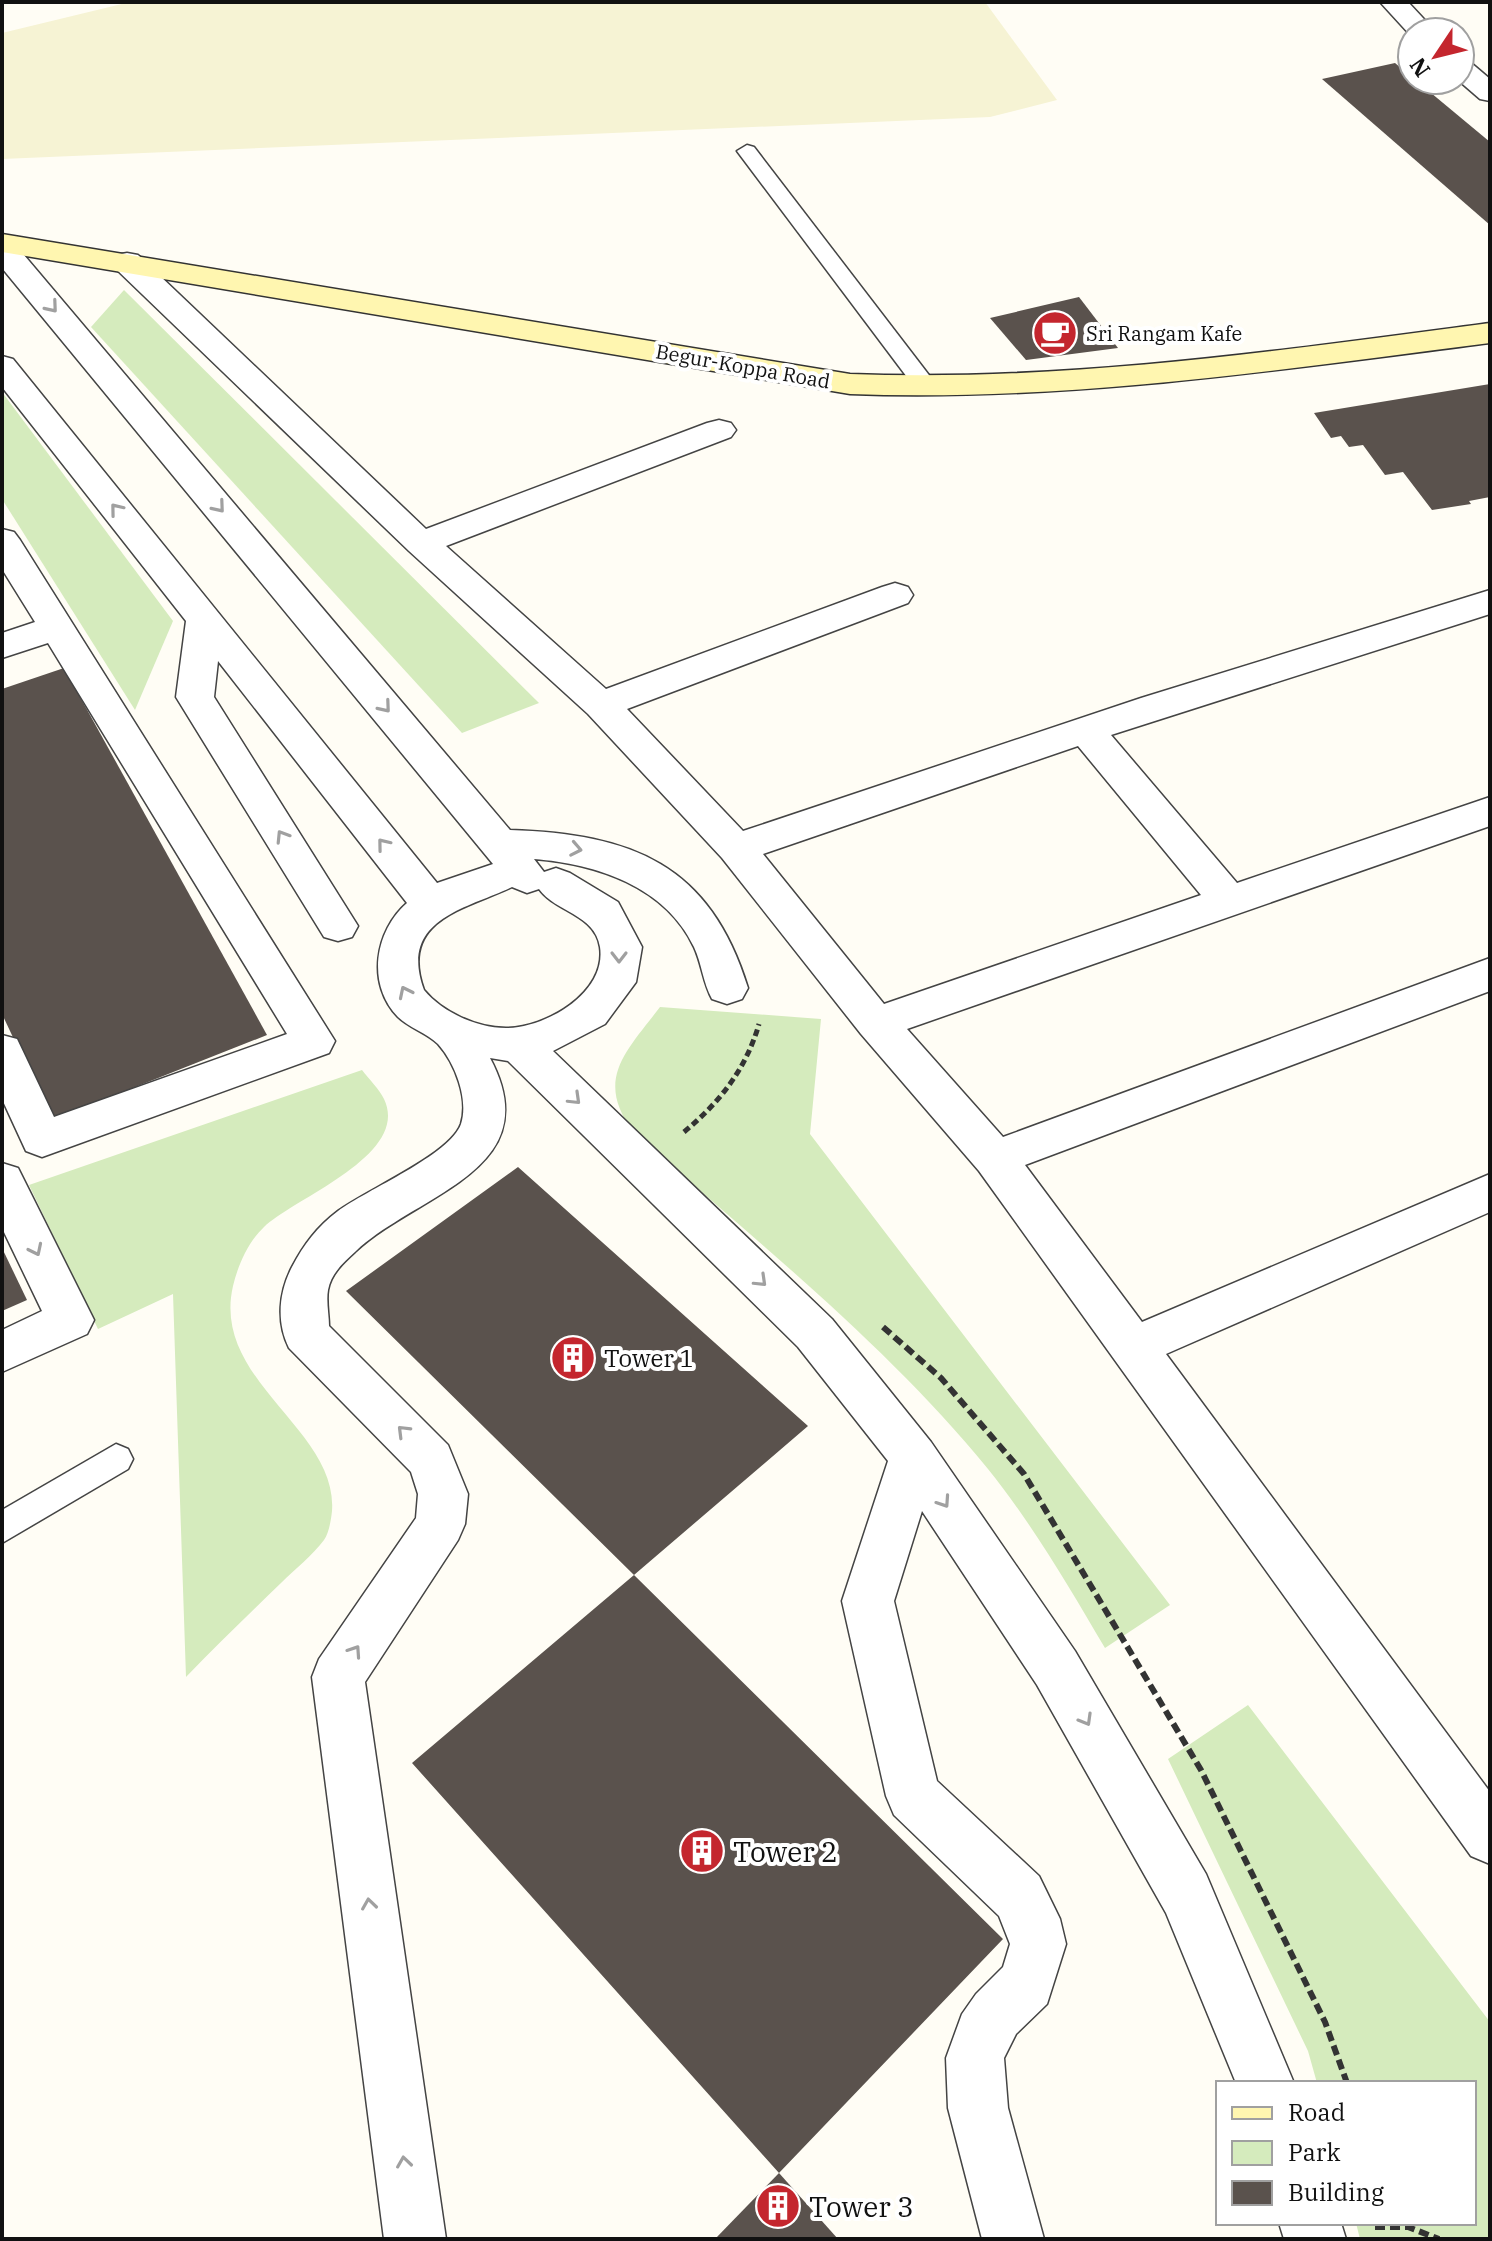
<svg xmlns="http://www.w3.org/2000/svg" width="1492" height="2241" viewBox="0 0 1492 2241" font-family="'IBM Plex Serif',serif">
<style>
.farmland{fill:#f6f3d4}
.green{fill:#d5ebbd}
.building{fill:#5a524d}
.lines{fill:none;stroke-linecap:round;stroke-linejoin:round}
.lane-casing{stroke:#444;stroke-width:3}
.street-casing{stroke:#444;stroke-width:3}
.secondary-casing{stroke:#333;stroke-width:3}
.path-far1{stroke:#333;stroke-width:5;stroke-dasharray:7 4;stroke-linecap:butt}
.path{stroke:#333;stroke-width:6;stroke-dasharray:10 5;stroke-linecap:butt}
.lane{fill:#fff;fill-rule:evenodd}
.street{fill:#fff;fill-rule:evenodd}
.secondary{fill:#fff6b0;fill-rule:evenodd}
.oneway{stroke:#a0a0a0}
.labels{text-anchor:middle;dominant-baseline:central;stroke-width:8;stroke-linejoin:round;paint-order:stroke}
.far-poi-label{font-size:20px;fill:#111;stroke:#fff;text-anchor:start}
.far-street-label{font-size:20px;fill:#111;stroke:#fff}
.poi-label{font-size:24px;fill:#111;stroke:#fff;text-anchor:start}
.near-poi-label{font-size:28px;fill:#111;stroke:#fff;text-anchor:start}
</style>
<rect width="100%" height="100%" fill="#fffdf5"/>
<polygon class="farmland" points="130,2 985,2 1057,100 990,117 2,159 2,33"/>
<g class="green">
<polygon points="124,290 539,703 462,733 91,327"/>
<polygon points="2,392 173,621 135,710 2,499"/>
<path d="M660,1007L821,1019L810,1134L1170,1605L1105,1648C1069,1587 1033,1525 988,1469C886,1344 756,1241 635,1134C593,1080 626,1052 660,1007Z"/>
<path d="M362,1070C369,1079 379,1089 384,1099C411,1155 294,1198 264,1227C248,1242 238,1265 233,1286C211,1381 338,1429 332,1511C331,1520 329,1533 324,1540C313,1555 295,1569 281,1583C249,1614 217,1645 186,1677L173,1294L98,1329L29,1185Z"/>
<polygon points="1248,1705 1490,2022 1490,2239 1360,2239 1356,2223 1474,2223 1474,2083 1317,2083 1308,2051 1168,1759"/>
</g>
<g class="building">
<polygon points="1395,63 1490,142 1490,225 1322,79"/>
<polygon points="1079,297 1118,348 1026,360 990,318"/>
<polygon points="1490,384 1490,497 1469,501 1471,504 1432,510 1403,472 1385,475 1363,445 1349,447 1341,436 1331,438 1314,413"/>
<polygon points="64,668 267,1035 52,1120 2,1014 2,689"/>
<polygon points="518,1167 808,1426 634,1575 1003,1939 779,2173 412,1763 634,1575 346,1291"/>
<polygon points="2,1248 27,1300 2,1311"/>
<polygon points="779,2173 838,2239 715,2239"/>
</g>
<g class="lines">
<g class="lane-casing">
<g id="lane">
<polygon points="747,145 754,147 935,383 938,388 935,393 919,393 737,151"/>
<polygon points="116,1444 128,1449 133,1459 128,1469 2,1543 2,1510"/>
</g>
</g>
<g class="street-casing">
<g id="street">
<polygon points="1380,2 1408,2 1436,32 1412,32 1412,37"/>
<polygon points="1460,60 1470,62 1490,79 1490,101 1480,99 1458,80"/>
<path d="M2,239L13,242L510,830C632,834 710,864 748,988L742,999L727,1004L712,999C703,983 702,964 694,947C665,886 596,864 534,859L544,872L556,868L570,873L618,902L642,947L636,982L605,1024L553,1051L832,1319L931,1442L1075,1651L1206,1874L1294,2083H1236L1166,1913L1037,1685L922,1511L894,1601L937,1781L1039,1876L1060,1919L1066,1944L1047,2004L1016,2034L1004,2058L1008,2108L1044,2239H982L948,2108L946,2058L962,2014L976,1994L1003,1967L1010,1944L999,1916L894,1815L886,1796L842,1601L888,1461L798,1347L508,1061L490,1058C550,1170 418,1193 356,1251C345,1261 331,1273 328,1290C326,1301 329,1315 329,1326L448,1445L468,1494L465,1524L458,1540L365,1682L446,2239H384L312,1677L319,1659L416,1518L418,1494L411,1472L289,1348C276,1322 279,1292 292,1267C304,1244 317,1227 338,1211C366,1190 450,1155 461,1124C469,1099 455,1063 438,1044C427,1033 409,1028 398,1017C366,984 375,931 407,903L218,661L214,697L358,926L352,937L338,941L324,937L176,697L186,621L2,387V356L13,359L437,883L493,864L2,268ZM512,887L527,893L539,889C555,912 595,914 600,947C607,993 545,1028 506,1028C477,1028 442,1012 424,990C398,919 466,909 512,887Z"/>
<path d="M127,253L138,255L426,529L707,423L719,420L731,423L736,430L731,437L446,546L606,689L882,587L895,583L908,587L913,595L908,603L627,709L743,831L1141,698L1490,590V614L1111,735L1237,883L1490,797V826L907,1029L1003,1137L1490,958V991L1025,1165L1142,1322L1490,1174V1212L1166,1354L1490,1792V1864L1471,1856L979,1171L861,1034L722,858L588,714L409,551L116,269L112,262L116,255ZM1078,746L1201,895L884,1004L763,854Z"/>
<polygon points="2,529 14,532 20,540 335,1041 329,1053 42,1157 26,1151 2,1099 2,1035 17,1039 54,1117 287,1034 48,643 2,658 2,633 35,622 2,569"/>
<polygon points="2,1163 18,1168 94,1320 87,1334 2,1372 2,1330 42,1311 2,1228"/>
<polygon points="1279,2223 1341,2223 1346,2239 1284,2239"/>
</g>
</g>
<g class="secondary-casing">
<path id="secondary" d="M2,234L850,374C1066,382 1277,351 1490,323V343C1277,370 1066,402 850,394L2,252Z"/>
</g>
<path class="path-far1" d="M684,1132C720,1102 746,1069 759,1024"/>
<g class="path">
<polyline points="883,1327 941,1378 1024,1474 1201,1770 1325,2022 1347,2083"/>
<polyline points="1375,2227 1408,2227 1439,2239"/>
</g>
<use href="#lane" class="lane"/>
<use href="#street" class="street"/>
<use href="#secondary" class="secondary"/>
</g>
<defs><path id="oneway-chevron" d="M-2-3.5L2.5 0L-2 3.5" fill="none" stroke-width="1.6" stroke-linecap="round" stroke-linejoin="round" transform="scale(2)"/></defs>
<g class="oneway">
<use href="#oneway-chevron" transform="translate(52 307) rotate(50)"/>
<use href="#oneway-chevron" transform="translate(219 507) rotate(50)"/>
<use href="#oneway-chevron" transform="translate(116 509) rotate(-129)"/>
<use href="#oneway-chevron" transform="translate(385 707) rotate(50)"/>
<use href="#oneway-chevron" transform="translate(282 836) rotate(-122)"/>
<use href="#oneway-chevron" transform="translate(383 844) rotate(-129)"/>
<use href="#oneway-chevron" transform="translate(576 849) rotate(11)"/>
<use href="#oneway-chevron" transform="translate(619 957) rotate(90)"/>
<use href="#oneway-chevron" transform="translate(405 992) rotate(-116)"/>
<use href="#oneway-chevron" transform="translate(575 1099) rotate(44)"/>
<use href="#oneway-chevron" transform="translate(36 1250) rotate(64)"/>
<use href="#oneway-chevron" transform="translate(761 1281) rotate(44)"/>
<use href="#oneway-chevron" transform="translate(403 1431) rotate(-135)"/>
<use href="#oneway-chevron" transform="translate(944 1502) rotate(56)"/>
<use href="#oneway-chevron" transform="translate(355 1651) rotate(-56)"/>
<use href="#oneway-chevron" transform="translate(1086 1720) rotate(60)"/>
<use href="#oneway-chevron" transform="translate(369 1904) rotate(-98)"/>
<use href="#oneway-chevron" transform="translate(404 2162) rotate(-98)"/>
</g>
<defs>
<g id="cafe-disc" transform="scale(2.3)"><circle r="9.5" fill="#c4262e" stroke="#fff"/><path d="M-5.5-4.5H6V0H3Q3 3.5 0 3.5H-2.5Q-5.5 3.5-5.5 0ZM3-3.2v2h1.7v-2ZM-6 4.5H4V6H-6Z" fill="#fff"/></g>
<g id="building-disc" transform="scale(2.3)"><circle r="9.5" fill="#c4262e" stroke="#fff"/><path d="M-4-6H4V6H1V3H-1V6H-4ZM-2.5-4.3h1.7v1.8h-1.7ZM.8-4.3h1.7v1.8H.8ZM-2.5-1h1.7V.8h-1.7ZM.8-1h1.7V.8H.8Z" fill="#fff"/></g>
</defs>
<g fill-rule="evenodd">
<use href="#cafe-disc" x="1055" y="333"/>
<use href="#building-disc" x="573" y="1358"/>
<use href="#building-disc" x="702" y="1851"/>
<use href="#building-disc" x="778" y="2206"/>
</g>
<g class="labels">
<g class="far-poi-label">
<text x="1086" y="333">Sri Rangam Kafe</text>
</g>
<g class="far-street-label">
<text transform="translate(743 366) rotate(10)">Begur-Koppa Road</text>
</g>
<g class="poi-label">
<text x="604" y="1358">Tower 1</text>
</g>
<g class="near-poi-label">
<text x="733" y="1851">Tower 2</text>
<text x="809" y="2206">Tower 3</text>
</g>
</g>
<rect width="1492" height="2241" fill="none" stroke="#111111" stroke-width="8"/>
<rect x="1216" y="2081" width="260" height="144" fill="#ffffff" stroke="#a0a0a0" stroke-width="2"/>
<rect x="1232" y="2107" width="40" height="12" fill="#fff6b0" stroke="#a0a0a0" stroke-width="2"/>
<text x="1288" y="2121" font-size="24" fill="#111111">Road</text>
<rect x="1232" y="2141" width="40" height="24" fill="#d5ebbd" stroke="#a0a0a0" stroke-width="2"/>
<text x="1288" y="2161" font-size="24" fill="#111111">Park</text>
<rect x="1232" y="2181" width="40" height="24" fill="#5a524d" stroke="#a0a0a0" stroke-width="2"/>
<text x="1288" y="2201" font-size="24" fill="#111111">Building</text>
<g transform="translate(1436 56) rotate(235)"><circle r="38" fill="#ffffff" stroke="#a0a0a0" stroke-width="2"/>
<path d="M0-6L14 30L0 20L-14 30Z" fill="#c4262e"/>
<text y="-12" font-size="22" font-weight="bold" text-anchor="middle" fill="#111111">N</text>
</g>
</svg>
